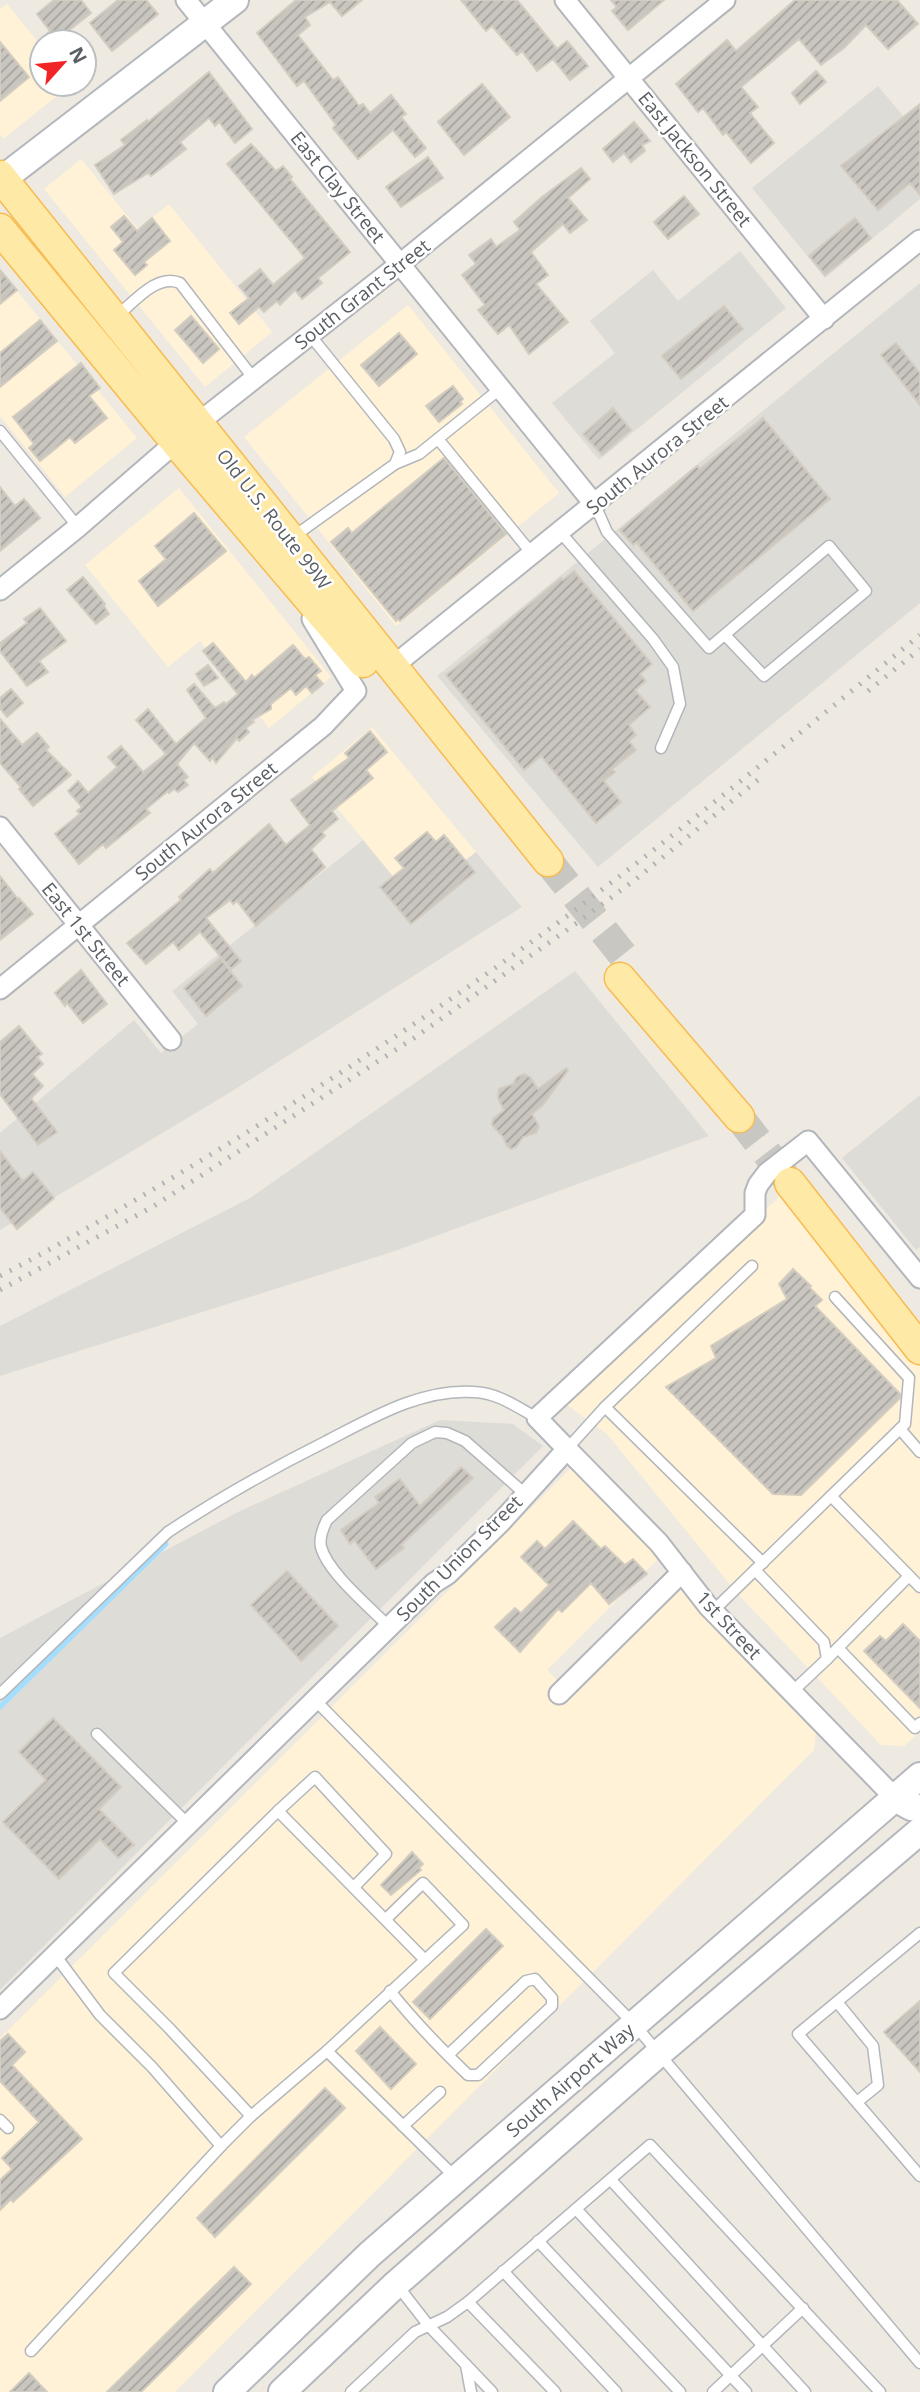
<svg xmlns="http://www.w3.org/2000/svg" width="920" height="2392" viewBox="0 0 920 2392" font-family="'Open Sans',sans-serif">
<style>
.commercial{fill:#fff2d6}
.industrial{fill:#dedcd7}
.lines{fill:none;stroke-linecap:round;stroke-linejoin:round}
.stream{stroke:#a1deff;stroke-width:5}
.building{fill:url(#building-hatch);stroke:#d3ccc0;stroke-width:2}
.primary-tunnel{stroke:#c9c7c2;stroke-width:30;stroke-dasharray:30 15;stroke-linecap:butt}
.lane-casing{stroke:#b3b6ba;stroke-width:13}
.street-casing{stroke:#b3b6ba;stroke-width:23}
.secondary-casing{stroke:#b4b8bd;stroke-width:30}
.primary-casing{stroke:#f8bb51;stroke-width:33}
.lane{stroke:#fff;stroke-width:10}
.street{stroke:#fff;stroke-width:19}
.secondary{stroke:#fff;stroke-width:26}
.primary{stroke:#ffe9a6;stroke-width:30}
.rail{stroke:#b2b3b4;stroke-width:5;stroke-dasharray:2 9;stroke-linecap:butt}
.labels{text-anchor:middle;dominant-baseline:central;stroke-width:5;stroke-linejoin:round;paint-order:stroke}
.street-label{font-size:19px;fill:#5a5f64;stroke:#fff}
</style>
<defs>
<pattern id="building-hatch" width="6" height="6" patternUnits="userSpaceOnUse" patternTransform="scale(1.75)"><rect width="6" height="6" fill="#c9c5bf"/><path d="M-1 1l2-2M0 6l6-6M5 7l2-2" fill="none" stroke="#a6a39f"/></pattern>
</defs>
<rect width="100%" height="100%" fill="#eeeae2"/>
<g class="commercial">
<polygon points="7,4 42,47 42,84 72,84 3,139 0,135 0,9"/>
<polygon points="81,159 138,229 169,204 272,332 205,387 44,189"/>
<polygon points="0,270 137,438 65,497 0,416"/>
<polygon points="408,305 559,493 396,626 244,437"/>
<polygon points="179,488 331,677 269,728 200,641 168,667 85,565"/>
<polygon points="372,727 476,852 413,901 312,777"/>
<polygon points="785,1191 920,1358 920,1732 904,1746 881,1745 738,1594 607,1434 566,1404"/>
<polygon points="572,1467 660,1557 547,1670 563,1686 674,1576 816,1731 814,1750 175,2392 0,2392 0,2038"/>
</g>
<g class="industrial">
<polygon points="878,86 905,118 920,106 920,199 825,278 752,188"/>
<polygon points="740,251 786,308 599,460 552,403 615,353 590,321 653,270 678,301"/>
<polygon points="920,283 920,603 598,867 437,676"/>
<polygon points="363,840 413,901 476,852 522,907 226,1095 0,1230 0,1133 134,1020 161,1053 198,1024 172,991"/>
<polygon points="575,971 709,1136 392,1252 0,1376 0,1326 250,1198"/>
<polygon points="920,1095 920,1247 916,1250 842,1158"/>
<polygon points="440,1420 513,1424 543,1446 0,1990 0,1638 238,1512"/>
</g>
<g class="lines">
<polyline class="stream" points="0,1707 166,1544"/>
</g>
<g class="building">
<polygon points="54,0 81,0 91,13 63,35 69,42 38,42 50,31 37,14"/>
<polygon points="118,0 146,0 158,14 112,51 90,23"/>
<polygon points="296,0 362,0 342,16 330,2 305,17 310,25 298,35 333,80 338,77 359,106 363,104 370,113 391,95 406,114 401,117 426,148 415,157 393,130 358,159 333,128 336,125 304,81 297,86 257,33"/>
<polygon points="461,0 517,0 557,49 567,41 588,66 570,80 553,59 537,71 522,51 517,55 492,26 486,31"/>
<polygon points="611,0 664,0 628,30 612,11 617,7"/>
<polygon points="795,0 897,0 918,24 888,49 866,25 844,48 821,65 799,39 741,87 758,107 750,113 774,143 751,163 726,132 723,135 703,108 698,112 676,84 727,40 736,51"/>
<polygon points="0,42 29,77 0,101"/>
<polygon points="816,71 826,82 800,104 792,93"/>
<polygon points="209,72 252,129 235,143 219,122 215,126 209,118 180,142 186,149 151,176 148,173 114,194 95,165 125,145 121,140 147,120 148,122"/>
<polygon points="482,84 510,117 464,155 438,122"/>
<polygon points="920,104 920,195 910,183 878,210 841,166"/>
<polygon points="634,122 650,141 642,145 645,151 631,162 624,153 613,162 603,149"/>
<polygon points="251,144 276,171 283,166 292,177 290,179 350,252 318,278 322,283 302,299 295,290 280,305 277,301 264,312 259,307 239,324 230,313 249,298 239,286 260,269 273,285 305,258 227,164"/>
<polygon points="428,157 443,178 401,207 386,187"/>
<polygon points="581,168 590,179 568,198 587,220 570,233 563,224 531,252 548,275 536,284 568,322 529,354 509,325 498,334 478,310 485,305 462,275 476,264 469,255 491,239 496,247 520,230 514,222 542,197"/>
<polygon points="684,196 699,214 668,239 654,222"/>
<polygon points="124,216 137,231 152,218 170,241 144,262 147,265 135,275 114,250 123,242 111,227"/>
<polygon points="855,218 871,238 825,275 809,256"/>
<polygon points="0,270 17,290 0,304"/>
<polygon points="724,306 743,329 681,379 662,356"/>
<polygon points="191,316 219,349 203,363 175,330"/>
<polygon points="40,320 57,341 0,387 0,353"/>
<polygon points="399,333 417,354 379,386 361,365"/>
<polygon points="896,343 920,373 920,405 881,355"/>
<polygon points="81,363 100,388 89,396 107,418 75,443 70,437 40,461 29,448 34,444 13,417"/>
<polygon points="453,386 463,399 460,402 462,404 439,422 426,406"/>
<polygon points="613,408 631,430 602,455 583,434"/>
<polygon points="763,418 830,499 693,611 636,542 633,545 620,530 697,466 700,469"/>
<polygon points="444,458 506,534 400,621 398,619 396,621 331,542 348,528 352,533"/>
<polygon points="0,487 15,506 24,499 40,518 0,551"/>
<polygon points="194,513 226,551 158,606 139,581 166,559 155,546"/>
<polygon points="574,571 652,664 640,674 646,681 635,690 650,707 629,725 636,735 629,741 636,750 612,769 615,772 604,781 621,802 596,823 541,756 524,770 446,675 490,640 488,638 561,578 563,580"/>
<polygon points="83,577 105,604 104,606 109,614 96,624 67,590"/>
<polygon points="40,608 66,641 39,661 48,672 27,686 0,651 0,643 27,623 24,619"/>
<polygon points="213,643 246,682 252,675 254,678 293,645 305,659 309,657 321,671 315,675 323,684 312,693 306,686 296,695 291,688 271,704 271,709 252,720 254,722 246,728 249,732 239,741 237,738 216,763 212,757 210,761 194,743 177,764 188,777 184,780 188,785 178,792 174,789 169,793 168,791 146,809 150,813 106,848 103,844 79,864 55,834 80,814 77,811 82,807 68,791 78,781 88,793 117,767 108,757 121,746 143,772 166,754 136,720 148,709 176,744 206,718 187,690 194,684 215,708 224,702 226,704 238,694 203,651"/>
<polygon points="208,665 218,678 204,686 196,674"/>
<polygon points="11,689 23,703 7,717 0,708 0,698"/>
<polygon points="0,719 22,745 37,733 49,747 46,750 71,775 33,806 19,789 21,787 0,763"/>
<polygon points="370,731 387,752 366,770 373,778 332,811 338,819 322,832 325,836 311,849 325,867 256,926 237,901 233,904 230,900 206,918 241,961 231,969 200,932 179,950 173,942 146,964 127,943 181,900 179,897 210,869 213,873 269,824 286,845 310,825 291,800 349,758 345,753"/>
<polygon points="427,832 436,842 444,835 475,872 411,924 380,887 404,868 395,858"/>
<polygon points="0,876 18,899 19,898 33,914 0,940"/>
<polygon points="220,958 242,986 206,1016 184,988"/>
<polygon points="81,970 107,1004 83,1023 67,1003 65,1006 55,993"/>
<polygon points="19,1026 42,1054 37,1057 43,1064 32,1074 43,1086 31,1098 57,1132 38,1145 0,1094 0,1042"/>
<polygon points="566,1068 568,1070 543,1105 532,1114 539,1126 536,1133 523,1137 516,1147 511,1149 507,1146 503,1137 492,1125 493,1119 504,1110 498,1098 499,1089 513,1084 517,1077 524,1074 530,1077 538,1089"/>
<polygon points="0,1151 23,1181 33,1172 54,1198 17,1229 0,1208"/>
<polygon points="793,1269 811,1286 809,1287 822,1300 815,1306 900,1394 900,1398 801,1495 773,1494 666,1387 716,1358 711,1346 787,1299 779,1284"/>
<polygon points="461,1467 473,1478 401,1545 404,1548 376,1569 354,1540 350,1544 341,1530 379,1503 375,1497 400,1479 420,1506"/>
<polygon points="573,1521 601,1549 605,1546 625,1565 633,1559 647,1574 609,1604 591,1583 562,1612 558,1609 520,1652 495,1627 515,1608 521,1613 549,1585 521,1557 537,1541 545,1549"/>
<polygon points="287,1571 338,1626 301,1661 251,1605"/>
<polygon points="903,1624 920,1641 920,1708 864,1651 880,1636 886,1641"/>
<polygon points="53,1718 121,1787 99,1809 134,1845 118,1858 100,1839 59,1879 3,1822 46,1780 19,1752"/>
<polygon points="412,1852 423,1864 419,1868 421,1870 391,1895 381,1885"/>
<polygon points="486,1929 503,1946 430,2019 413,2002"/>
<polygon points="920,2001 920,2072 884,2032"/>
<polygon points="380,2027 416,2064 391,2089 356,2051"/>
<polygon points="8,2034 25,2052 12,2065 82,2139 13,2202 11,2199 0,2210 0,2180 12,2169 2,2158 39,2122 0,2081 0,2041"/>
<polygon points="325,2088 345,2108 215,2237 197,2218"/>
<polygon points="234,2267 251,2284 141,2392 107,2392"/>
<polygon points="29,2373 47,2392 10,2392"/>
</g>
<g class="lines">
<g class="primary-tunnel">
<polyline points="548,861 630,964"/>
<polyline points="739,1117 790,1183"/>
</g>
<g class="lane-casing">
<g id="lane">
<path d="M117,316C134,302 157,273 180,283L254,379"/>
<polyline points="0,431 78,527"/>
<polyline points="438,439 533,555"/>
<polyline points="395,464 419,454 501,388"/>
<polyline points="595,505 607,532 709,648 829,546 866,591 764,676 725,635"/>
<polyline points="561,533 653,639 673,667 680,704 661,748"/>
<polyline points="293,537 395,464 400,452 394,439 310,335"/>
<polyline points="605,1407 752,1266"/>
<polyline points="900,1429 920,1452"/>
<polyline points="567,1449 605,1407 763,1563"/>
<polyline points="831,1496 920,1587"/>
<polyline points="755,1570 824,1642 827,1659 792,1692"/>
<polyline points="713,1611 905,1424 909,1378 835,1297"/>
<path d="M389,1627C370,1607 328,1573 321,1547C319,1538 323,1528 327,1520L412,1443L435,1432L447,1433L465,1441L524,1493"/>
<polyline points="838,1648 915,1728 920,1723"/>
<polyline points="827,1659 909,1576"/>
<path d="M0,1694L168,1532C218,1499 271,1469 325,1442C370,1419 421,1388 474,1392C498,1393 517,1407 537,1418"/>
<polyline points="315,1700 634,2024 920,2363"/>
<polyline points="97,1734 187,1823"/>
<polyline points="278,1811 315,1777 386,1854 354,1887"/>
<polyline points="386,1919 423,1883 463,1925 425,1960"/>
<polyline points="920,1933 798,2034 920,2176"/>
<path d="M390,1991C414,2021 440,2048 468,2075H478L552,2006V1998L535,1979L526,1981L448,2055"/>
<polyline points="837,2002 873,2046 878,2085 857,2102"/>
<polyline points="251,2116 169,2028 114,1973 278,1811 425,1960 327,2051"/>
<polyline points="0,2120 8,2128"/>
<polyline points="403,2126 440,2092"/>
<polyline points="221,2146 251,2116 327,2051 456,2178"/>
<polyline points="611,2180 805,2392"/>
<polyline points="576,2209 746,2392"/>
<polyline points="538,2241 680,2392"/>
<polyline points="503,2271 616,2392"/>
<polyline points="397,2285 429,2326 492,2392"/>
<polyline points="468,2302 555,2392"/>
<polyline points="31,2351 221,2146 152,2067 100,2015 55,1955"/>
<polyline points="466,2365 471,2392"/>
<polyline points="351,2392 415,2332 447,2317 468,2302 650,2145 880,2392"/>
<polyline points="713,2392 803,2308"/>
</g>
</g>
<g class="street-casing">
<g id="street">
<polyline points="186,0 595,505"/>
<polyline points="565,0 824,319"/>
<polyline points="0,590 78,527 198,423 400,264 725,0"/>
<polyline points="392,667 920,240"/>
<polyline points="0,827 171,1040"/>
<polyline points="0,989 323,726 356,691 312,619"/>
<polyline points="567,1449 659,1543 708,1606 895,1798"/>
<polyline points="559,1694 682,1572"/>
<polyline points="0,2009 434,1583 448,1574 501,1522 567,1449 537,1418 755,1215 755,1193 758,1185 767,1173 808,1141 920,1278"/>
</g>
</g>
<g class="secondary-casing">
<g id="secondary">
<polyline points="0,181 235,0"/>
<polyline points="895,1798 911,1807 920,1808"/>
<polyline points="227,2392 370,2254 920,1776"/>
<polyline points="282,2392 396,2284 658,2054 920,1831"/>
</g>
</g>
<g class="primary-casing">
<g id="primary">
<polyline points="0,176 548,861"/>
<polyline points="0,229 176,442 363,662"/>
<polyline points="620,978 739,1117"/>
<polyline points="790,1183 920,1349"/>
</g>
</g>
<use href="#lane" class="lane"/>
<use href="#street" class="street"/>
<use href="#secondary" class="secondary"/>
<use href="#primary" class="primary"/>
<g class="rail">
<polyline points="868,691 920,649"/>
<path d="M0,1276C73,1238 144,1195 215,1152C337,1077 456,998 571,913C690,824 805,729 920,635"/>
<polyline points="0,1290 154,1206 414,1038 581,920 636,879 759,779"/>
</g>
</g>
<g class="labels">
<g class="street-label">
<text transform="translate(695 159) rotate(51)">East Jackson Street</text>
<text transform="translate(338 187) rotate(51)">East Clay Street</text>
<text transform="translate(362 294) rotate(-38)">South Grant Street</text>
<text transform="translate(657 455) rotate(-39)">South Aurora Street</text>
<text transform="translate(274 519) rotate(52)">Old U.S. Route 99W</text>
<text transform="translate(206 821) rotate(-39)">South Aurora Street</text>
<text transform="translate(86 934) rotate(51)">East 1st Street</text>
<text transform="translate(459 1558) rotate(-45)">South Union Street</text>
<text transform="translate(729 1625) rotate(47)">1st Street</text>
<text transform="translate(570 2080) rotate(-41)">South Airport Way</text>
</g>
</g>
<g transform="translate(63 63) rotate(63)"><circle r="33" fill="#ffffff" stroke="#bdbfc1" stroke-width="2"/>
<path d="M0-5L12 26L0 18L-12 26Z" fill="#f12526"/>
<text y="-10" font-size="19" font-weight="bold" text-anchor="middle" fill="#5a5f64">N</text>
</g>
</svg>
